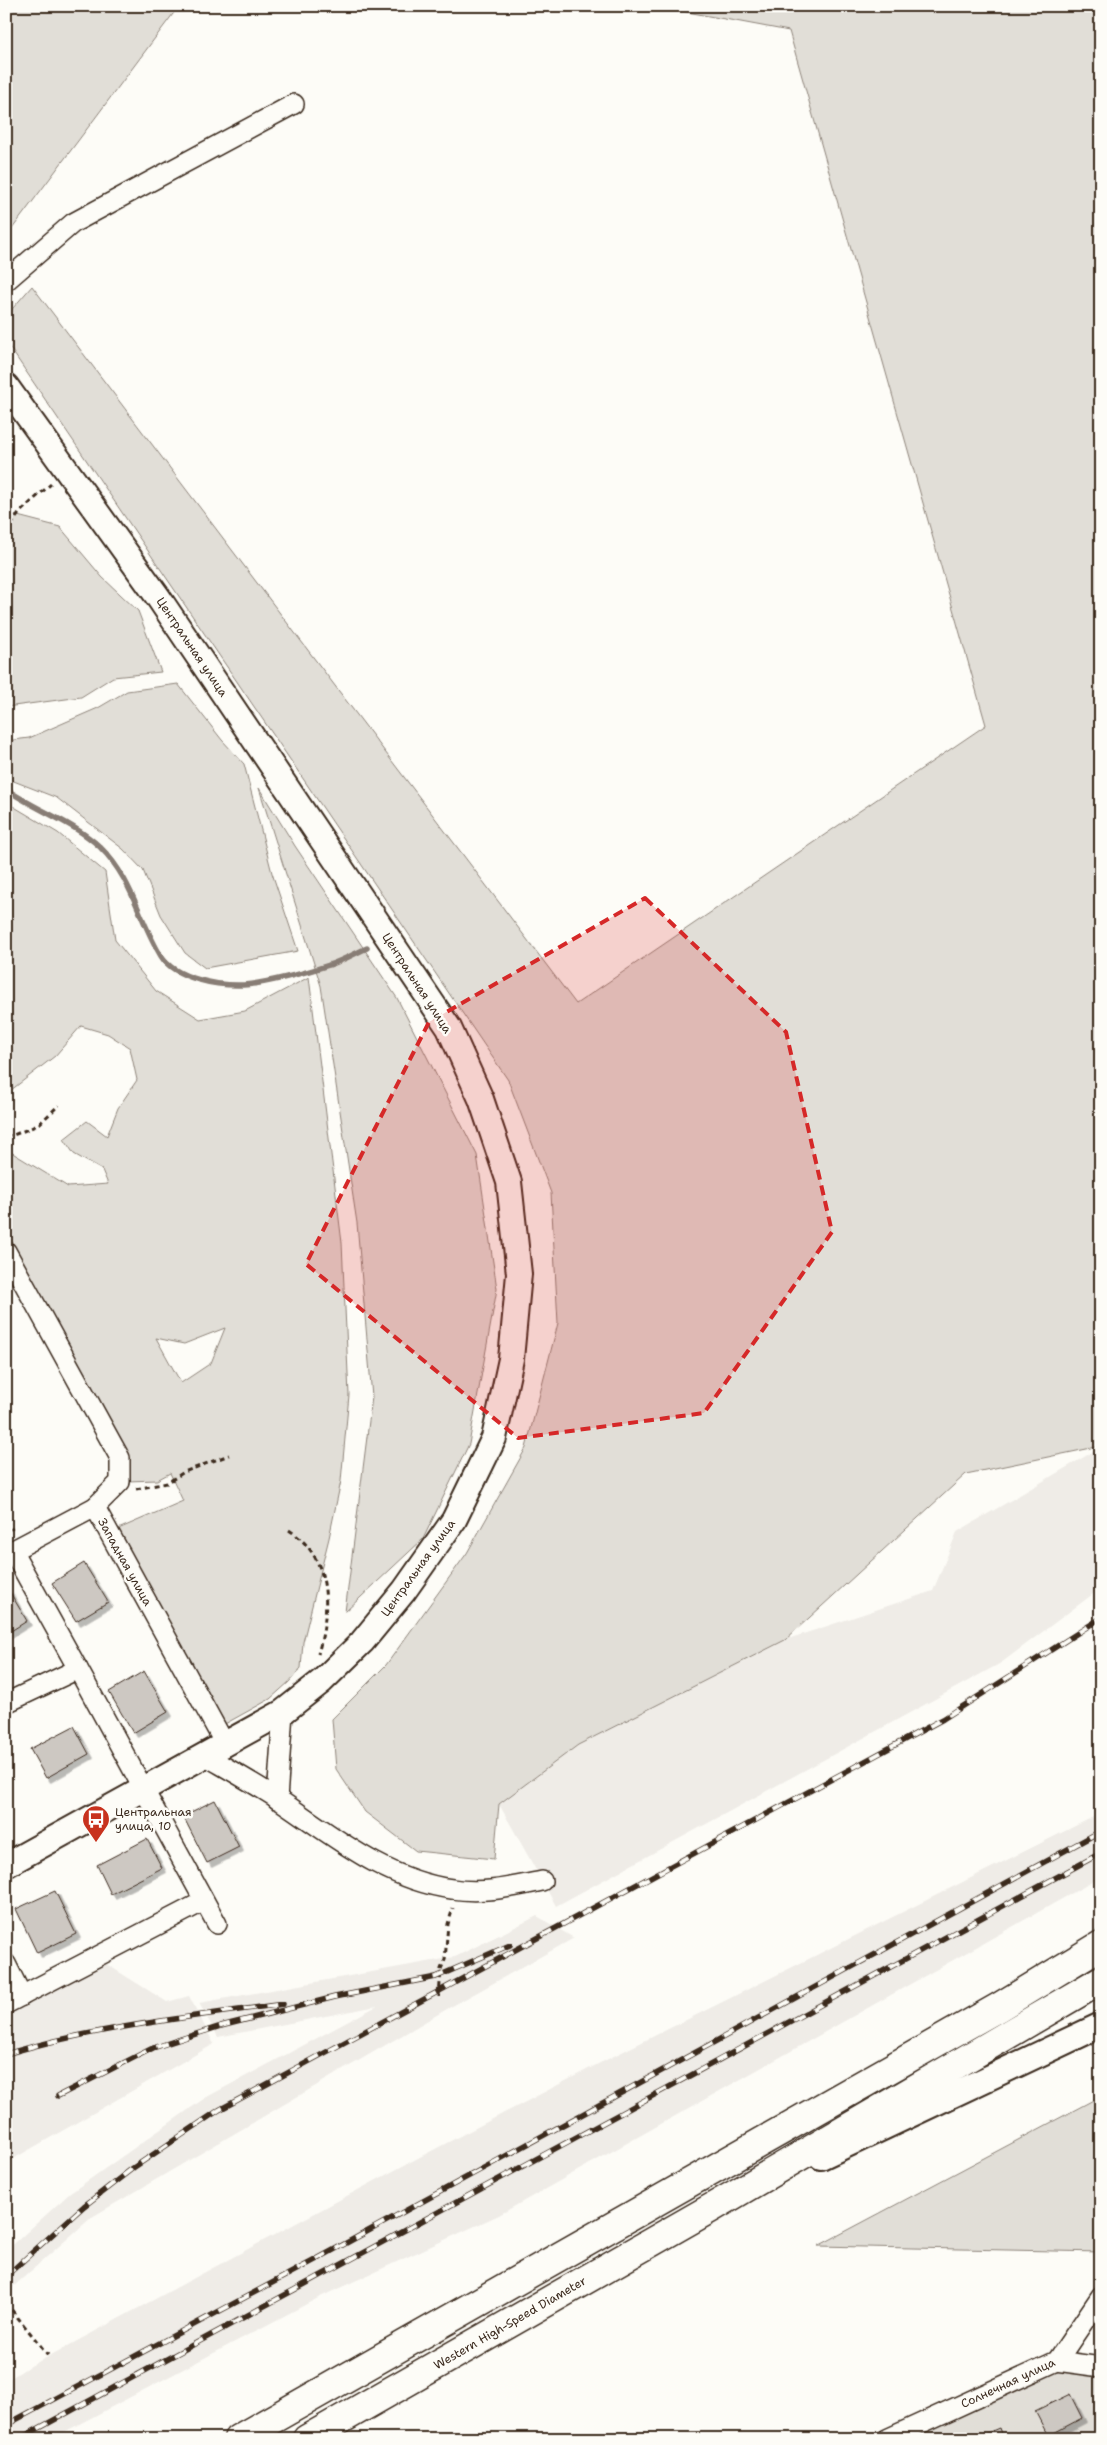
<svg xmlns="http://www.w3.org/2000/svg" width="1107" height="2445" viewBox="0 0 1107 2445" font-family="'Shantell Sans',sans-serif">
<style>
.built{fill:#efece7}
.green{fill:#e1ded7;stroke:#8e847a;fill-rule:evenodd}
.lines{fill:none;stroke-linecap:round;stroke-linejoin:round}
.stream{stroke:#887d74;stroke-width:5.5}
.building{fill:#cdc8c2;stroke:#3b2a1e;filter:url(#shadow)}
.minor-casing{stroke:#3b2a1e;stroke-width:22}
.major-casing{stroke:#3b2a1e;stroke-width:28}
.highway-casing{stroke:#3b2a1e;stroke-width:31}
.path{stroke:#3b2a1e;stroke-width:3;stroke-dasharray:5 4;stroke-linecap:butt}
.minor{stroke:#fdfcf7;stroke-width:19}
.major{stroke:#fdfcf7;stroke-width:24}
.highway{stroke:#fdfcf7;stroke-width:28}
.rail-casing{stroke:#3b2a1e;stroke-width:5.5}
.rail{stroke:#fdfcf7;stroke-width:4;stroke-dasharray:11;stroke-linecap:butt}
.marked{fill:#d62828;fill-opacity:0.2;stroke:#d62828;stroke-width:4;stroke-dasharray:10 6;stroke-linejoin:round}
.labels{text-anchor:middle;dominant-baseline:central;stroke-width:5;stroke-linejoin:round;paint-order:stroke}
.street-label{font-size:12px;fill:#3b2a1e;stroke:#fdfcf7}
.poi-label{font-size:12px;fill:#3b2a1e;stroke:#fdfcf7;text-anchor:start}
</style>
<defs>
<filter id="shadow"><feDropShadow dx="4.5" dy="4.5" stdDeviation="0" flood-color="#0004"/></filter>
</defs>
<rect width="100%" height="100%" fill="#fdfcf7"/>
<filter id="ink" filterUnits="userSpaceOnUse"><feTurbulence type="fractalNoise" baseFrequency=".02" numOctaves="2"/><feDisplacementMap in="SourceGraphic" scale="10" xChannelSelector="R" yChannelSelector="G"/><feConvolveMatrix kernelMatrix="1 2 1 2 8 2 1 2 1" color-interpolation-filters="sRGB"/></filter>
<g filter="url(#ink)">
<g class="built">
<polygon points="1101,1447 1101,1588 1001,1663 556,1906 499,1804 578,1745 785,1640 933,1591 957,1532"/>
<polygon points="1101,1813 1101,1877 499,2215 320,2297 51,2439 6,2439 6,2381 25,2369 397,2169 598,2064"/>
<polygon points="537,1916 574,1938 447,2009 92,2217 6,2293 6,2251 69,2194 205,2098 377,2006 218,2037 199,2003 455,1957"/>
<polygon points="103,1962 167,2002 189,1996 214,2044 6,2163 6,2012"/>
</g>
<g class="green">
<polygon points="6,6 179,6 6,237"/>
<polygon points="655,6 1101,6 1101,1446 966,1474 785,1640 578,1745 499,1804 494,1859 416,1851 365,1812 336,1769 332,1719 386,1665 467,1553 526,1448 558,1323 551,1193 508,1080 6,342 6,316 32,286 576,1004 986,725 789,31"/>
<polygon points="6,513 60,527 102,577 138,611 161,672 113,677 81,697 6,707"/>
<polygon points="178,684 222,740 244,764 272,873 298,951 205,968 185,953 161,915 143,870 123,849 57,798 6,778 6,741 29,738 98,708 127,691"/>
<polygon points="259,788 295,846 397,998 477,1155 497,1289 469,1444 423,1539 345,1612 372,1397 357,1223 321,986"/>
<path d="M6,802L58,833L105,872L115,940L156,991L200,1019L245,1011L309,977L342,1243L349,1395L341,1481L329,1538L303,1642L301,1668L289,1682L270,1699L223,1725L116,1530L183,1501L170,1473L157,1480L127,1481L80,1367L6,1232V1149L68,1187L108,1184L102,1170L74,1154L64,1139L87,1121L107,1136L118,1108L137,1080L130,1048L108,1034L81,1026L55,1056L6,1094ZM225,1328L211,1363L181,1383L156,1338L184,1344Z"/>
<polygon points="1101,2096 1101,2252 818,2246"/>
<polygon points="1053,2363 1101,2369 1101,2439 887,2439"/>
</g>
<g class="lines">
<path class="stream" d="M6,789C36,810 73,822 100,847C132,878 139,920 161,956C175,979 218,986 243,985C264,984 308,972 329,965C342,961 354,954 367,948"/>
</g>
<g class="building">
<polygon points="84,1563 108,1602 76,1621 52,1583"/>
<polygon points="8,1589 27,1621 6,1634 6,1591"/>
<polygon points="144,1671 168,1712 133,1733 109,1692"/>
<polygon points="74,1726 89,1754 46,1778 30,1749"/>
<polygon points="215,1800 239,1847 207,1863 183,1816"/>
<polygon points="147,1839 162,1868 111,1894 97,1865"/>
<polygon points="55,1891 76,1934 37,1953 16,1909"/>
<polygon points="1070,2394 1082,2418 1048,2436 1035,2411"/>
<polygon points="999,2428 1003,2439 973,2439"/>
</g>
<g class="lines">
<g class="minor-casing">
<g id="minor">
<polyline points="6,281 73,223 294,104"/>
<polyline points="6,1251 120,1458 120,1482 95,1507 226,1746"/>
<polyline points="12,1550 78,1669"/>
<polyline points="6,1554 95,1507"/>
<polyline points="6,1703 78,1669 217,1924"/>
<path d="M206,1756C230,1770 255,1784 278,1799C332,1835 385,1880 452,1889C483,1894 512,1887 542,1881"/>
<polyline points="277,1799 283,1712"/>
<polyline points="6,1964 22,1996"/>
<polyline points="6,2004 204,1901"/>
<polyline points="1057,2361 1101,2367"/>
<polyline points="887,2439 1057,2361 1101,2296"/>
</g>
</g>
<g class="major-casing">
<g id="major">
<polyline points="6,386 158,597 449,1028 481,1099 509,1182 519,1274 511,1359 494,1438 454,1520 404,1591 362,1642 322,1681 283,1712 6,1865"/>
<polyline points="821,2157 1101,2025"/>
</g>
</g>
<g class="highway-casing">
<g id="highway">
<polyline points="238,2439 999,2007 1101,1945"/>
<polyline points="307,2439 713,2207 1101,1980"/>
</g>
</g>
<g class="path">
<polyline points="6,533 20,512 51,484"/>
<polyline points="6,1134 11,1136 38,1125 59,1105"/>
<polyline points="136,1489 167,1483 184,1472 229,1455"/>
<polyline points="6,1520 12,1530"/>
<path d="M289,1530C333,1559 330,1610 318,1654"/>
<polyline points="439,1997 441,1969 445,1960 448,1924 453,1908"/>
<polyline points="6,2303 48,2355"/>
</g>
<use href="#minor" class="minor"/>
<use href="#major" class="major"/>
<use href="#highway" class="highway"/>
<g class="rail-casing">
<g id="rail">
<path d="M6,2054C96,2027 190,2017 283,2004"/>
<polyline points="58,2096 153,2048 221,2026 335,1997 436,1977 510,1945"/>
<polyline points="6,2276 84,2206 133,2168 219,2110 943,1719 1101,1618"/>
<polyline points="6,2425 317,2259 1101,1831"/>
<polyline points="19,2439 1101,1853"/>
</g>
</g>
<use href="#rail" class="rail"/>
</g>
</g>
<path class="marked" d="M645,898L786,1032L832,1232L704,1413L518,1438L306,1264L429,1022Z"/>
<defs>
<g id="bus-pin" transform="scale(1.4375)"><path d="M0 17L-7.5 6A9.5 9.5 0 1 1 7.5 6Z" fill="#c8321e" stroke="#fdfcf7"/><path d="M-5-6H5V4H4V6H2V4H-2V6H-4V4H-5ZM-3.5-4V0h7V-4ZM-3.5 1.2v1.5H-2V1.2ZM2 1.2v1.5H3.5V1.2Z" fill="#fff"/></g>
</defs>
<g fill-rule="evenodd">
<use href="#bus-pin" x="96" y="1819"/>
</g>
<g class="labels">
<g class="street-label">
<text transform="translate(192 647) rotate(56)">Центральная улица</text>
<text transform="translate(417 983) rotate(57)">Центральная улица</text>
<text transform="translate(125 1562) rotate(61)">Западная улица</text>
<text transform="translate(418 1568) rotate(-54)">Центральная улица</text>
<text transform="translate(510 2323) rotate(-30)">Western High-Speed Diameter</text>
<text transform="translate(1008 2383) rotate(-25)">Солнечная улица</text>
</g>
<g class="poi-label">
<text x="115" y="1812">Центральная<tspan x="115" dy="14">улица, 10</tspan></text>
</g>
</g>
<rect width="1107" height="2445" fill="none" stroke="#fdfcf7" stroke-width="25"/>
<rect x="12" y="12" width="1082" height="2420" fill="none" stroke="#3b2a1e" stroke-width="2" filter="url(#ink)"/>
</svg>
